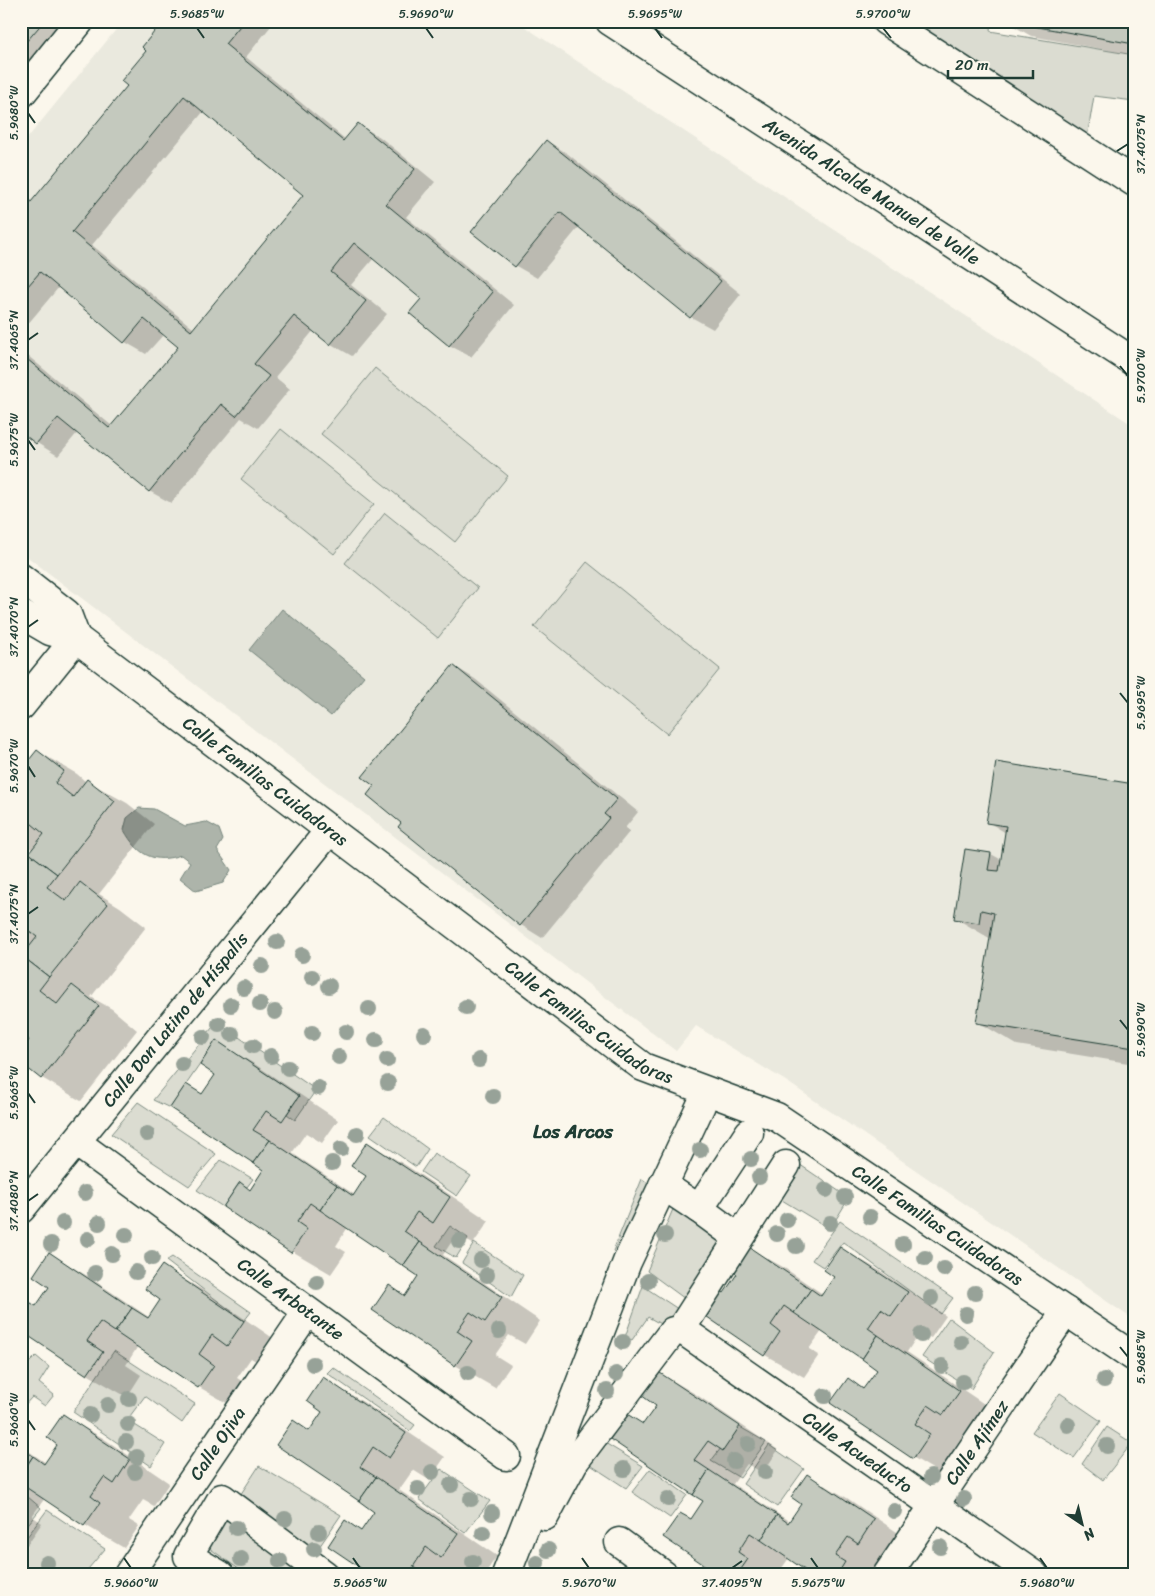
<svg xmlns="http://www.w3.org/2000/svg" width="1155" height="1596" viewBox="0 0 1155 1596" font-family="Sriracha,sans-serif">
<style>
.built{fill:#eae9de}
.green{fill:#dbdcd1;stroke:#7d8c82}
.water{fill:#adb4aa;stroke:#74847b}
.shadow{fill:#0003;fill-rule:evenodd}
.building{fill:#c4c9be;stroke:#1f3d34;fill-rule:evenodd}
.lines{fill:none;stroke-linecap:round;stroke-linejoin:round}
.minor-casing{stroke:#1f3d34;stroke-width:31}
.major-casing{stroke:#1f3d34;stroke-width:31}
.minor{stroke:#fbf7ec;stroke-width:28}
.major{stroke:#fbf7ec;stroke-width:28}
.tree{fill:#97a298}
.ticks{fill:none;stroke:#1f3d34;stroke-width:2}
.labels{text-anchor:middle;dominant-baseline:central;stroke-width:4;stroke-linejoin:round;paint-order:stroke}
.street-label{font-size:18px;fill:#1f3d34;stroke:#fbf7ec}
.neighbourhood-label{font-size:19px;font-weight:bold;fill:#1f3d34;stroke:#fbf7ec}
.neatline{fill:none;stroke:#1f3d34;stroke-width:2}
.ticks-label{font-size:12px;text-anchor:middle;fill:#1f3d34}
</style>
<rect width="100%" height="100%" fill="#fbf7ec"/>
<filter id="ink" filterUnits="userSpaceOnUse"><feTurbulence type="fractalNoise" baseFrequency=".02" numOctaves="2"/><feDisplacementMap in="SourceGraphic" scale="10" xChannelSelector="R" yChannelSelector="G"/><feConvolveMatrix kernelMatrix="1 2 1 2 8 2 1 2 1" color-interpolation-filters="sRGB"/></filter>
<g filter="url(#ink)">
<polygon class="built" points="123,21 516,21 1134,426 1134,1320 789,1083 696,1026 676,1051 21,552 21,146"/>
<g class="green">
<polygon points="904,21 991,21 990,31 1134,55 1134,101 1094,96 1087,138"/>
<polygon points="375,368 508,476 455,542 321,434"/>
<polygon points="281,429 374,504 334,554 241,479"/>
<polygon points="385,513 478,588 438,638 345,563"/>
<polygon points="587,562 720,669 667,734 534,627"/>
<polygon points="217,1022 316,1090 295,1120 287,1114 299,1096 216,1041 170,1108 153,1100"/>
<polygon points="138,1102 216,1154 189,1186 111,1134"/>
<polygon points="384,1117 428,1149 416,1167 370,1135"/>
<polygon points="434,1153 471,1176 457,1196 421,1172"/>
<polygon points="790,1158 849,1198 830,1229 767,1191"/>
<polygon points="221,1160 253,1179 247,1187 239,1183 223,1207 197,1190"/>
<polygon points="642,1179 666,1195 620,1255 613,1251"/>
<polygon points="676,1202 737,1242 696,1307 647,1271"/>
<polygon points="840,1221 953,1298 941,1314 843,1242 823,1267 812,1260"/>
<polygon points="450,1226 468,1238 456,1258 436,1246"/>
<polygon points="474,1243 523,1275 511,1297 462,1263"/>
<polygon points="172,1257 251,1312 244,1321 166,1261"/>
<polygon points="643,1286 684,1313 673,1331 648,1317 632,1340 625,1337"/>
<polygon points="949,1318 994,1352 971,1389 922,1357"/>
<polygon points="114,1351 195,1404 182,1423 145,1396 127,1420 165,1444 151,1466 73,1412"/>
<polygon points="36,1356 49,1367 39,1383 54,1395 45,1406 32,1397 21,1409 21,1371"/>
<polygon points="333,1367 415,1425 410,1431 327,1373"/>
<polygon points="1060,1393 1101,1421 1074,1458 1032,1432"/>
<polygon points="738,1426 766,1442 740,1478 711,1461"/>
<polygon points="1107,1427 1132,1443 1103,1480 1082,1464"/>
<polygon points="605,1443 643,1466 626,1488 589,1464"/>
<polygon points="769,1445 804,1469 777,1507 743,1484"/>
<polygon points="259,1466 341,1515 313,1556 235,1503"/>
<polygon points="441,1469 490,1501 465,1533 419,1499"/>
<polygon points="650,1469 687,1495 670,1518 632,1492"/>
<polygon points="28,1497 41,1508 21,1533 21,1506"/>
<polygon points="47,1510 105,1549 83,1575 21,1575 21,1545"/>
<polygon points="229,1512 307,1575 247,1575 205,1545"/>
</g>
<g class="water">
<polygon points="282,609 364,676 331,716 249,650"/>
<path d="M139,808L154,809L185,826L206,822L219,829L223,840L217,850L231,870L223,883L196,891L180,878L190,862L181,855C153,864 138,855 124,830L127,818Z"/>
</g>
<g class="shadow">
<polygon points="21,21 76,21 21,85"/>
<path d="M165,21H275L246,57L346,140L359,125L380,137L435,182L406,217L514,305L471,357L449,345L423,299L374,258L351,285L387,314L352,356L331,344L314,330L275,377L290,389L258,428L241,418L171,503L149,491L78,432L58,456L37,443L21,431V350L112,426L179,346L164,334L146,354L125,342L59,287L21,332V216L129,86ZM204,111L305,195L194,329L92,245Z"/>
<polygon points="1005,21 1134,21 1134,55 1031,36"/>
<polygon points="547,141 568,154 741,294 713,329 691,317 579,227 537,278 516,266"/>
<polygon points="454,666 475,679 638,812 625,828 630,831 542,938 521,925 400,827"/>
<polygon points="37,751 77,774 86,782 87,781 127,803 154,824 99,894 120,907 146,927 91,997 112,1009 137,1030 81,1101 42,1078 21,1062 21,959 26,953 21,950 21,865 33,850 21,843 21,772"/>
<polygon points="1134,786 1134,1064 1017,1045 978,1022 991,939 955,918 991,854 1002,860 1006,833 988,822"/>
<polygon points="217,1042 256,1065 338,1120 322,1143 306,1133 292,1153 355,1195 368,1176 368,1143 407,1166 489,1221 473,1244 456,1235 443,1255 540,1321 525,1344 509,1335 495,1355 511,1365 495,1388 455,1365 390,1286 406,1296 420,1276 348,1227 336,1246 346,1252 331,1274 292,1251 240,1184 251,1191 265,1170 203,1095 217,1075"/>
<polygon points="743,1245 783,1267 824,1295 836,1276 841,1248 880,1271 946,1316 931,1338 920,1332 907,1352 999,1414 983,1437 968,1428 954,1448 969,1458 953,1481 914,1458 832,1403 848,1380 865,1389 879,1369 822,1331 809,1349 819,1355 804,1377 765,1355 713,1287 725,1293 739,1273"/>
<polygon points="50,1254 89,1277 150,1318 162,1300 162,1267 201,1289 283,1345 267,1368 251,1358 237,1378 253,1388 239,1410 199,1387 138,1346 126,1365 141,1375 127,1397 87,1374 21,1330 50,1286"/>
<polygon points="658,1372 697,1395 778,1450 763,1473 747,1464 733,1484 790,1522 803,1504 807,1475 847,1498 913,1543 877,1575 814,1575 789,1558 777,1575 722,1575 691,1521 705,1501 644,1425 658,1405"/>
<polygon points="324,1379 363,1402 445,1457 429,1480 413,1470 399,1490 497,1556 484,1575 473,1575 465,1570 462,1575 374,1575 346,1522 362,1532 376,1511 294,1422 311,1432 324,1411"/>
<polygon points="63,1416 103,1438 169,1483 154,1506 143,1500 129,1520 139,1526 124,1548 85,1525 45,1498 32,1516 42,1523 27,1545 21,1541 21,1446 46,1463 59,1444"/>
</g>
<g class="building">
<polygon points="21,21 44,21 21,48"/>
<path d="M163,21H244L225,44L343,141L358,123L415,169L386,204L493,292L449,346L409,313L421,299L354,243L331,272L366,301L330,345L294,316L254,364L269,376L236,416L221,404L149,492L58,418L36,444L21,432V354L109,428L178,347L144,319L124,343L40,272L21,294V214L127,86L121,81L146,51L142,47ZM184,96L303,195L191,331L72,232Z"/>
<polygon points="1004,21 1134,21 1134,44"/>
<polygon points="546,140 721,281 690,318 560,212 515,267 471,232"/>
<polygon points="453,665 617,799 604,814 609,818 520,926 398,827 401,823 367,795 374,786 362,777"/>
<polygon points="37,750 64,771 55,783 73,797 87,779 115,801 57,874 29,853 44,834 26,819 21,826 21,770"/>
<polygon points="996,762 1134,784 1134,1048 976,1023 994,913 981,910 979,923 954,919 965,849 991,853 988,870 999,871 1006,826 986,823"/>
<polygon points="29,853 57,874 47,887 66,901 80,882 108,904 49,977 22,956 37,937 21,925 21,863"/>
<polygon points="22,956 49,977 39,990 57,1004 72,985 99,1006 41,1079 21,1063 21,1051 29,1040 21,1034"/>
<polygon points="216,1040 299,1096 282,1121 266,1111 253,1130 270,1140 253,1163 170,1108 186,1084 202,1094 215,1075 200,1065"/>
<polygon points="270,1140 337,1185 320,1210 310,1203 297,1222 307,1229 291,1253 223,1207 240,1182 250,1190 263,1170 253,1163"/>
<polygon points="367,1142 450,1197 433,1223 417,1212 404,1231 420,1242 403,1266 320,1210 337,1185 353,1196 366,1176 351,1166"/>
<polygon points="420,1242 502,1297 485,1322 470,1312 457,1331 472,1341 455,1366 372,1310 389,1285 405,1296 418,1276 403,1266"/>
<polygon points="743,1243 811,1289 794,1313 784,1306 771,1325 780,1332 764,1356 697,1310 713,1285 724,1293 737,1274 727,1267"/>
<polygon points="840,1247 908,1292 891,1316 881,1309 868,1328 878,1335 862,1359 794,1313 811,1289 821,1296 834,1277 824,1270"/>
<polygon points="49,1252 132,1308 115,1332 100,1322 87,1341 103,1352 87,1375 21,1331 21,1297 36,1306 49,1287 33,1276"/>
<polygon points="162,1265 244,1321 227,1346 212,1335 199,1354 214,1365 198,1388 115,1332 132,1308 148,1318 160,1300 145,1289"/>
<polygon points="878,1335 960,1391 943,1415 928,1405 915,1424 930,1434 913,1459 830,1403 848,1378 863,1389 877,1370 862,1359"/>
<polygon points="657,1371 740,1426 723,1451 708,1441 694,1460 709,1470 693,1495 610,1439 627,1414 643,1424 656,1406 641,1395"/>
<polygon points="323,1377 406,1433 389,1458 373,1447 360,1467 376,1477 359,1501 276,1445 293,1420 309,1431 322,1412 307,1401"/>
<polygon points="63,1414 130,1459 114,1484 104,1477 91,1496 100,1503 84,1526 21,1484 21,1474 33,1456 44,1464 57,1445 47,1437"/>
<polygon points="21,1448 33,1456 21,1474"/>
<polygon points="709,1470 777,1515 761,1540 750,1533 738,1552 748,1559 737,1575 719,1575 663,1537 680,1513 691,1519 703,1501 693,1495"/>
<polygon points="807,1474 874,1519 858,1544 848,1537 835,1556 845,1562 837,1575 812,1575 761,1540 777,1515 788,1523 801,1504 791,1497"/>
<polygon points="376,1477 458,1533 441,1558 426,1547 413,1567 425,1575 371,1575 328,1546 345,1520 361,1531 374,1512 359,1501"/>
</g>
<g class="lines">
<g class="minor-casing">
<g id="minor">
<polyline points="21,94 80,21"/>
<polyline points="21,578 67,614 76,638"/>
<path id="s1" d="M21,614L50,631L76,638L643,1067L777,1117L1134,1357"/>
<polyline points="21,706 76,638"/>
<path id="s2" d="M76,1142L506,1456"/>
<path id="s3" d="M786,1165L681,1329L1034,1575"/>
<polyline points="663,1185 699,1209 749,1133"/>
<path id="s4" d="M21,1209L329,831"/>
<polyline points="699,1209 729,1231"/>
<polyline points="545,1516 574,1462 673,1331"/>
<polyline points="619,1542 664,1575"/>
<path id="s5" d="M128,1575L307,1312"/>
<polyline points="220,1575 188,1556 222,1498 325,1575"/>
<polyline points="506,1575 627,1262 701,1105"/>
<path id="s6" d="M887,1575L1066,1311"/>
</g>
</g>
<g class="major-casing">
<g id="major">
<path id="s7" d="M610,21L1134,362"/>
<polyline points="886,21 1134,182"/>
</g>
</g>
<use href="#minor" class="minor"/>
<use href="#major" class="major"/>
</g>
<g class="tree">
<circle cx="277" cy="942" r="8"/>
<circle cx="302" cy="955" r="8"/>
<circle cx="262" cy="966" r="8"/>
<circle cx="312" cy="977" r="8"/>
<circle cx="329" cy="986" r="8"/>
<circle cx="244" cy="988" r="8"/>
<circle cx="260" cy="1004" r="8"/>
<circle cx="231" cy="1005" r="8"/>
<circle cx="466" cy="1007" r="8"/>
<circle cx="369" cy="1009" r="8"/>
<circle cx="275" cy="1012" r="8"/>
<circle cx="219" cy="1024" r="8"/>
<circle cx="346" cy="1032" r="8"/>
<circle cx="312" cy="1033" r="8"/>
<circle cx="232" cy="1034" r="8"/>
<circle cx="424" cy="1034" r="8"/>
<circle cx="203" cy="1037" r="8"/>
<circle cx="376" cy="1040" r="8"/>
<circle cx="253" cy="1046" r="8"/>
<circle cx="271" cy="1056" r="8"/>
<circle cx="339" cy="1057" r="8"/>
<circle cx="387" cy="1060" r="8"/>
<circle cx="479" cy="1060" r="8"/>
<circle cx="182" cy="1064" r="8"/>
<circle cx="288" cy="1068" r="8"/>
<circle cx="388" cy="1083" r="8"/>
<circle cx="318" cy="1088" r="8"/>
<circle cx="493" cy="1096" r="8"/>
<circle cx="147" cy="1134" r="8"/>
<circle cx="357" cy="1134" r="8"/>
<circle cx="341" cy="1149" r="8"/>
<circle cx="700" cy="1150" r="8"/>
<circle cx="751" cy="1159" r="8"/>
<circle cx="332" cy="1163" r="8"/>
<circle cx="759" cy="1177" r="8"/>
<circle cx="826" cy="1190" r="8"/>
<circle cx="85" cy="1193" r="8"/>
<circle cx="845" cy="1197" r="8"/>
<circle cx="870" cy="1217" r="8"/>
<circle cx="787" cy="1220" r="8"/>
<circle cx="63" cy="1223" r="8"/>
<circle cx="99" cy="1223" r="8"/>
<circle cx="830" cy="1223" r="8"/>
<circle cx="777" cy="1234" r="8"/>
<circle cx="126" cy="1235" r="8"/>
<circle cx="665" cy="1235" r="8"/>
<circle cx="88" cy="1239" r="8"/>
<circle cx="459" cy="1241" r="8"/>
<circle cx="51" cy="1244" r="8"/>
<circle cx="903" cy="1244" r="8"/>
<circle cx="796" cy="1246" r="8"/>
<circle cx="112" cy="1254" r="8"/>
<circle cx="152" cy="1258" r="8"/>
<circle cx="925" cy="1258" r="8"/>
<circle cx="481" cy="1260" r="8"/>
<circle cx="944" cy="1269" r="8"/>
<circle cx="136" cy="1272" r="8"/>
<circle cx="95" cy="1273" r="8"/>
<circle cx="487" cy="1275" r="8"/>
<circle cx="648" cy="1281" r="8"/>
<circle cx="317" cy="1282" r="8"/>
<circle cx="975" cy="1293" r="8"/>
<circle cx="931" cy="1298" r="8"/>
<circle cx="966" cy="1314" r="8"/>
<circle cx="499" cy="1331" r="8"/>
<circle cx="921" cy="1335" r="8"/>
<circle cx="623" cy="1342" r="8"/>
<circle cx="961" cy="1342" r="8"/>
<circle cx="313" cy="1364" r="8"/>
<circle cx="942" cy="1366" r="8"/>
<circle cx="468" cy="1373" r="8"/>
<circle cx="616" cy="1374" r="8"/>
<circle cx="1104" cy="1380" r="8"/>
<circle cx="963" cy="1382" r="8"/>
<circle cx="607" cy="1391" r="8"/>
<circle cx="825" cy="1396" r="8"/>
<circle cx="129" cy="1399" r="8"/>
<circle cx="108" cy="1405" r="8"/>
<circle cx="90" cy="1415" r="8"/>
<circle cx="128" cy="1424" r="8"/>
<circle cx="1068" cy="1425" r="8"/>
<circle cx="126" cy="1442" r="8"/>
<circle cx="748" cy="1444" r="8"/>
<circle cx="1107" cy="1446" r="8"/>
<circle cx="137" cy="1457" r="8"/>
<circle cx="734" cy="1461" r="8"/>
<circle cx="624" cy="1469" r="8"/>
<circle cx="135" cy="1472" r="8"/>
<circle cx="432" cy="1472" r="8"/>
<circle cx="765" cy="1472" r="8"/>
<circle cx="931" cy="1477" r="8"/>
<circle cx="451" cy="1485" r="8"/>
<circle cx="418" cy="1489" r="8"/>
<circle cx="471" cy="1499" r="8"/>
<circle cx="668" cy="1499" r="8"/>
<circle cx="964" cy="1499" r="8"/>
<circle cx="894" cy="1511" r="8"/>
<circle cx="492" cy="1513" r="8"/>
<circle cx="285" cy="1519" r="8"/>
<circle cx="236" cy="1528" r="8"/>
<circle cx="319" cy="1532" r="8"/>
<circle cx="483" cy="1533" r="8"/>
<circle cx="940" cy="1547" r="8"/>
<circle cx="314" cy="1549" r="8"/>
<circle cx="548" cy="1550" r="8"/>
<circle cx="241" cy="1559" r="8"/>
<circle cx="280" cy="1561" r="8"/>
<circle cx="473" cy="1562" r="8"/>
<circle cx="47" cy="1563" r="8"/>
<circle cx="537" cy="1563" r="8"/>
</g>
</g>
<path class="ticks" d="M197,28L204,38M426,28L433,38M655,28L662,38M883,28L891,38M28,113L35,123M1117,151L1128,144M28,340L38,333M1120,366L1128,376M28,440L35,450M28,627L38,620M1120,693L1128,703M28,766L35,777M28,914L38,907M1120,1020L1128,1030M28,1093L35,1103M28,1201L38,1194M1120,1347L1128,1357M28,1420L35,1430M124,1558L131,1568M353,1558L360,1568M582,1558L589,1568M811,1558L818,1568M1040,1558L1047,1568M732,1568L742,1561"/>
<g class="labels">
<g class="street-label">
<text stroke="none"><textPath href="#s7" startOffset="312">Avenida Alcalde Manuel de Valle</textPath></text>
<text stroke="none"><textPath href="#s1" startOffset="298">Calle Familias Cuidadoras</textPath></text>
<text stroke="none"><textPath href="#s4" startOffset="244">Calle Don Latino de Híspalis</textPath></text>
<text stroke="none"><textPath href="#s1" startOffset="702">Calle Familias Cuidadoras</textPath></text>
<text stroke="none"><textPath href="#s1" startOffset="1108">Calle Familias Cuidadoras</textPath></text>
<text stroke="none"><textPath href="#s2" startOffset="266">Calle Arbotante</textPath></text>
<text stroke="none"><textPath href="#s5" startOffset="159">Calle Ojiva</textPath></text>
<text stroke="none"><textPath href="#s6" startOffset="160">Calle Ajímez</textPath></text>
<text stroke="none"><textPath href="#s3" startOffset="410">Calle Acueducto</textPath></text>
</g>
<g class="neighbourhood-label">
<text x="573" y="1131">Los Arcos</text>
</g>
</g>
<rect width="1155" height="1596" fill="none" stroke="#fbf7ec" stroke-width="55"/>
<g transform="translate(1082 1524) rotate(145)" stroke="#fbf7ec" stroke-width="4" paint-order="stroke">
<path d="M0-4L9 19L0 12L-9 19Z" fill="#1f3d34"/>
<text y="-8" font-size="14" font-weight="bold" text-anchor="middle" fill="#1f3d34">N</text>
</g>
<path d="M948 70v8h85v-8" fill="none" stroke="#1f3d34" stroke-width="2.5"/>
<text x="955" y="70" font-size="15" fill="#1f3d34" stroke="#fbf7ec" stroke-width="4" paint-order="stroke">20 m</text>
<rect x="28" y="28" width="1100" height="1540" class="neatline"/>
<g class="ticks-label">
<text x="197" y="18">5.9685°W</text>
<text x="426" y="18">5.9690°W</text>
<text x="655" y="18">5.9695°W</text>
<text x="883" y="18">5.9700°W</text>
<text transform="translate(14 113) rotate(-90)" y="4">5.9680°W</text>
<text transform="translate(1141 144) rotate(-90)" y="4">37.4075°N</text>
<text transform="translate(14 340) rotate(-90)" y="4">37.4065°N</text>
<text transform="translate(1141 376) rotate(-90)" y="4">5.9700°W</text>
<text transform="translate(14 440) rotate(-90)" y="4">5.9675°W</text>
<text transform="translate(14 627) rotate(-90)" y="4">37.4070°N</text>
<text transform="translate(1141 703) rotate(-90)" y="4">5.9695°W</text>
<text transform="translate(14 766) rotate(-90)" y="4">5.9670°W</text>
<text transform="translate(14 914) rotate(-90)" y="4">37.4075°N</text>
<text transform="translate(1141 1030) rotate(-90)" y="4">5.9690°W</text>
<text transform="translate(14 1093) rotate(-90)" y="4">5.9665°W</text>
<text transform="translate(14 1201) rotate(-90)" y="4">37.4080°N</text>
<text transform="translate(1141 1357) rotate(-90)" y="4">5.9685°W</text>
<text transform="translate(14 1420) rotate(-90)" y="4">5.9660°W</text>
<text x="131" y="1587">5.9660°W</text>
<text x="360" y="1587">5.9665°W</text>
<text x="589" y="1587">5.9670°W</text>
<text x="732" y="1587">37.4095°N</text>
<text x="818" y="1587">5.9675°W</text>
<text x="1047" y="1587">5.9680°W</text>
</g>
</svg>
